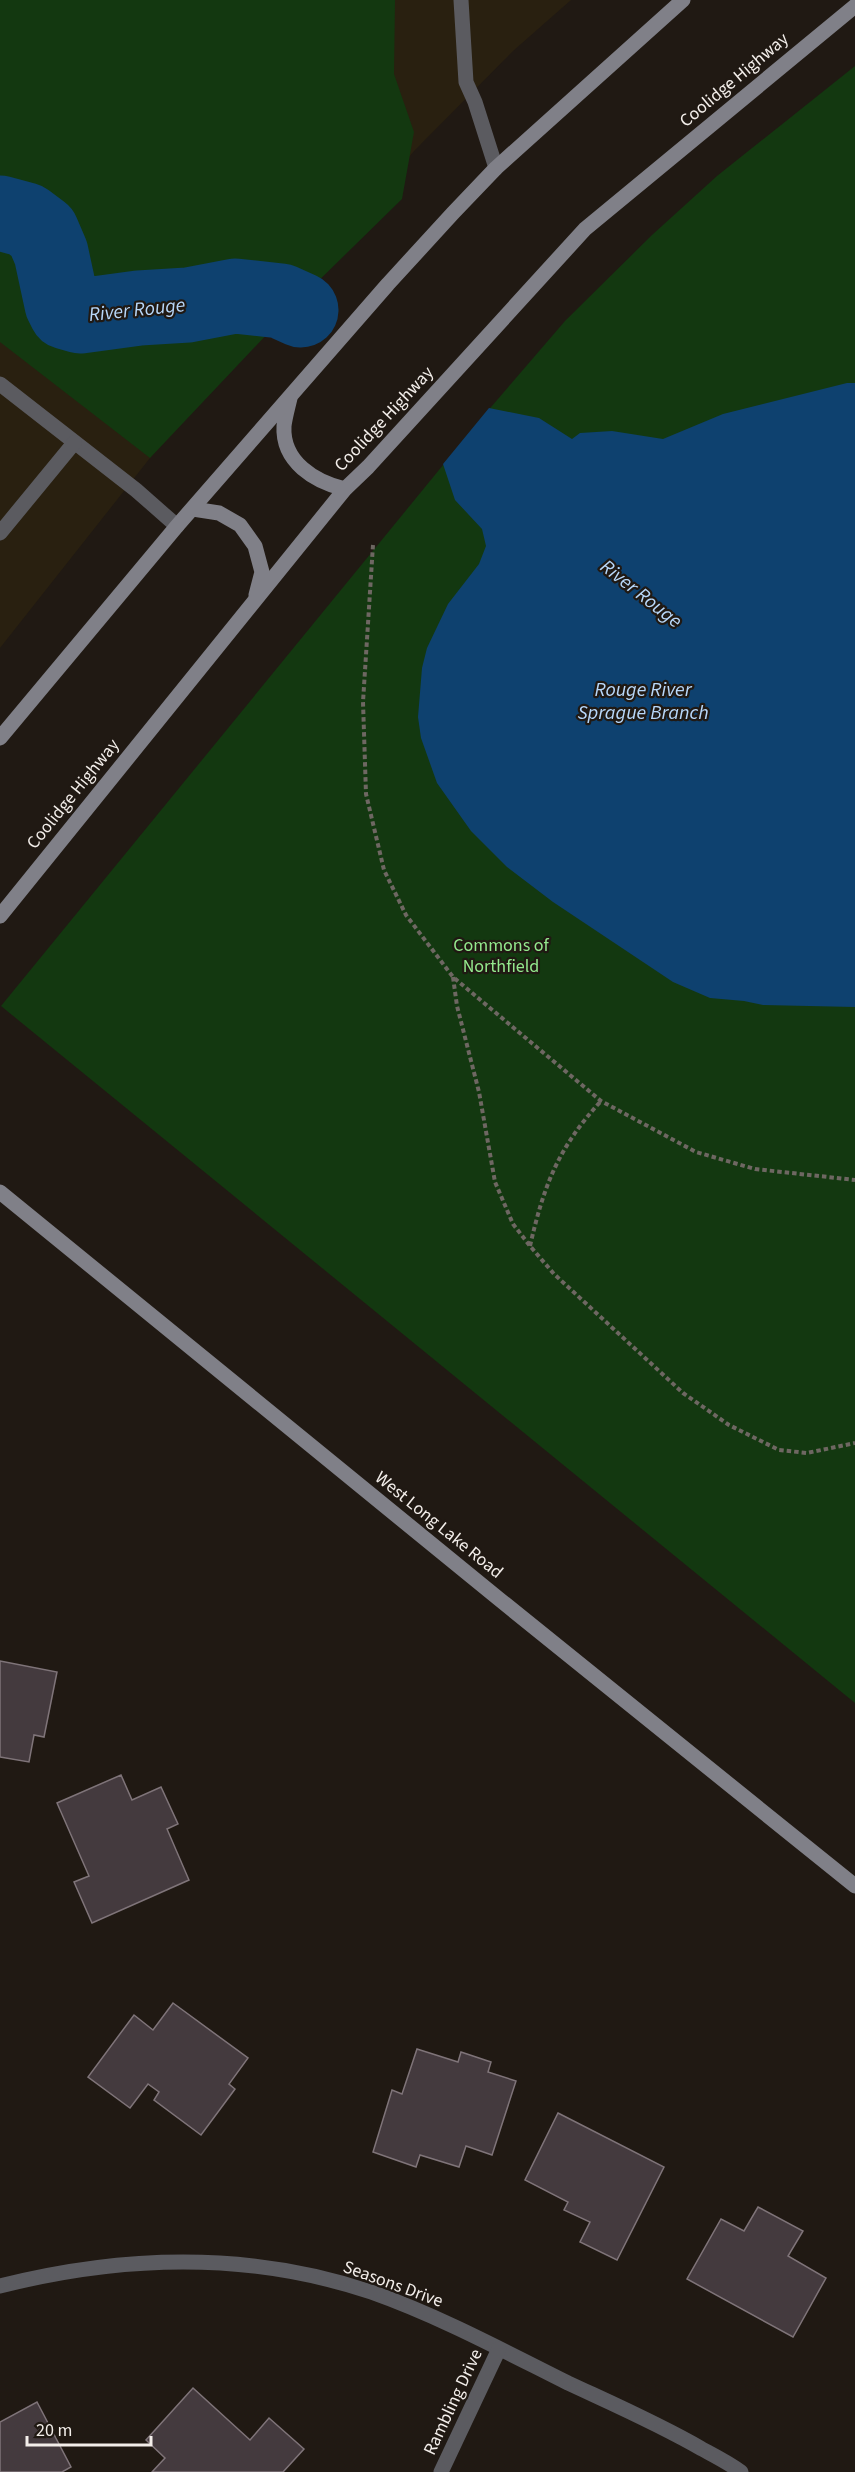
<svg xmlns="http://www.w3.org/2000/svg" width="855" height="2472" viewBox="0 0 855 2472" font-family="'Source Sans 3',sans-serif">
<style>
.commercial{fill:#292010}
.green{fill:#133810}
.water{fill:#0e416f}
.lines{fill:none;stroke-linecap:round;stroke-linejoin:round}
.river{stroke:#0e416f;stroke-width:75}
.building{fill:#443a3e;stroke:#7f7479;stroke-width:1.5}
.path{stroke:#6e6762;stroke-width:4;stroke-dasharray:4.5 3;stroke-linecap:butt}
.lane{stroke:#5b5b60;stroke-width:15}
.street{stroke:#5b5b60;stroke-width:15}
.secondary{stroke:#808088;stroke-width:15}
.labels{text-anchor:middle;dominant-baseline:central;stroke-width:4.5;stroke-linejoin:round;paint-order:stroke}
.street-label{font-size:18px;fill:#f3eeea;stroke:#201913}
.park-label{font-size:18px;fill:#94e88d;stroke:#201913}
.water-label{font-size:20px;font-style:italic;fill:#b8d8fa;stroke:#201913}
</style>
<rect width="100%" height="100%" fill="#201913"/>
<polygon class="commercial" points="0,0 571,0 513,51 415,150 150,458 0,648"/>
<g class="green">
<polygon points="0,0 395,0 394,74 414,132 402,199 303,296 150,458 0,342"/>
<polygon points="855,66 855,1703 1,1006 479,421 565,321 652,235 717,176"/>
</g>
<polygon class="water" points="847,383 855,383 855,1007 763,1005 744,1001 710,998 673,982 553,902 507,867 471,831 437,783 421,738 418,717 422,668 427,648 448,604 479,564 486,546 482,529 455,500 443,464 489,408 539,418 572,439 580,433 612,431 663,439 723,414"/>
<g class="lines">
<polyline class="river" points="0,213 26,220 42,232 51,253 62,304 66,312 80,316 139,308 188,305 235,296 281,301 301,310"/>
</g>
<g class="building">
<polygon points="0,1661 57,1672 44,1737 34,1735 29,1762 0,1757"/>
<polygon points="121,1775 132,1800 161,1787 178,1824 167,1829 189,1880 92,1923 74,1882 89,1876 57,1803"/>
<polygon points="173,2003 248,2058 229,2084 235,2089 201,2135 154,2100 159,2092 148,2084 130,2108 88,2077 134,2015 153,2030"/>
<polygon points="417,2049 458,2062 461,2052 491,2062 488,2072 516,2081 492,2155 466,2146 459,2167 420,2155 416,2167 373,2152 392,2090 402,2094"/>
<polygon points="558,2113 664,2167 617,2260 580,2242 590,2222 564,2210 568,2202 525,2180"/>
<polygon points="758,2207 803,2231 788,2256 826,2278 793,2337 687,2279 721,2219 744,2231"/>
<polygon points="193,2388 250,2440 269,2418 304,2449 283,2472 152,2472 165,2458 146,2440"/>
<polygon points="37,2402 71,2467 62,2472 0,2472 0,2422"/>
</g>
<g class="lines">
<g class="path">
<polyline points="373,545 363,702 366,794 384,870 406,915 453,977 601,1101 696,1152 755,1169 855,1180"/>
<polyline points="453,977 457,1006 479,1092 495,1182 513,1224 530,1246 554,1274 683,1393 729,1425 779,1450 807,1453 855,1443"/>
<path d="M530,1246C544,1185 558,1148 601,1101"/>
</g>
<g class="lane">
<polyline points="461,0 466,82 475,102 496,168"/>
<polyline points="0,384 136,490 177,526"/>
<polyline points="0,533 74,443"/>
</g>
<g class="street">
<path d="M0,2286C123,2255 249,2251 371,2292C439,2316 504,2351 568,2383C613,2404 659,2424 702,2449C715,2456 729,2463 741,2472"/>
<polyline points="441,2472 499,2349"/>
</g>
<g class="secondary">
<path d="M290,398C288,407 285,417 284,426C282,462 315,482 345,489"/>
<polyline points="193,509 219,513 240,525 255,546 262,572 256,595"/>
<polyline points="0,738 177,526 388,284 453,213 496,168 683,0"/>
<polyline points="0,916 345,489 368,467 585,229 855,6"/>
<polyline points="0,1192 499,1599 855,1886"/>
</g>
</g>
<g class="labels">
<g class="street-label">
<text transform="translate(734 80) rotate(-40)">Coolidge Highway</text>
<text transform="translate(384 419) rotate(-47)">Coolidge Highway</text>
<text transform="translate(73 794) rotate(-51)">Coolidge Highway</text>
<text transform="translate(439 1525) rotate(39)">West Long Lake Road</text>
<text transform="translate(393 2284) rotate(20)">Seasons Drive</text>
<text transform="translate(453 2402) rotate(-65)">Rambling Drive</text>
</g>
<g class="park-label">
<text x="501" y="945">Commons of<tspan x="501" dy="21">Northfield</tspan></text>
</g>
<g class="water-label">
<text transform="translate(137 310) rotate(-6)">River Rouge</text>
<text transform="translate(641 594) rotate(38)">River Rouge</text>
<text x="643" y="690">Rouge River<tspan x="643" dy="23">Sprague Branch</tspan></text>
</g>
</g>
<path d="M27 2436v9h124v-9" fill="none" stroke="#f3eeea" stroke-width="3"/>
<text x="36" y="2436" font-size="18" fill="#f3eeea" stroke="#201913" stroke-width="4.5" paint-order="stroke">20 m</text>
</svg>
